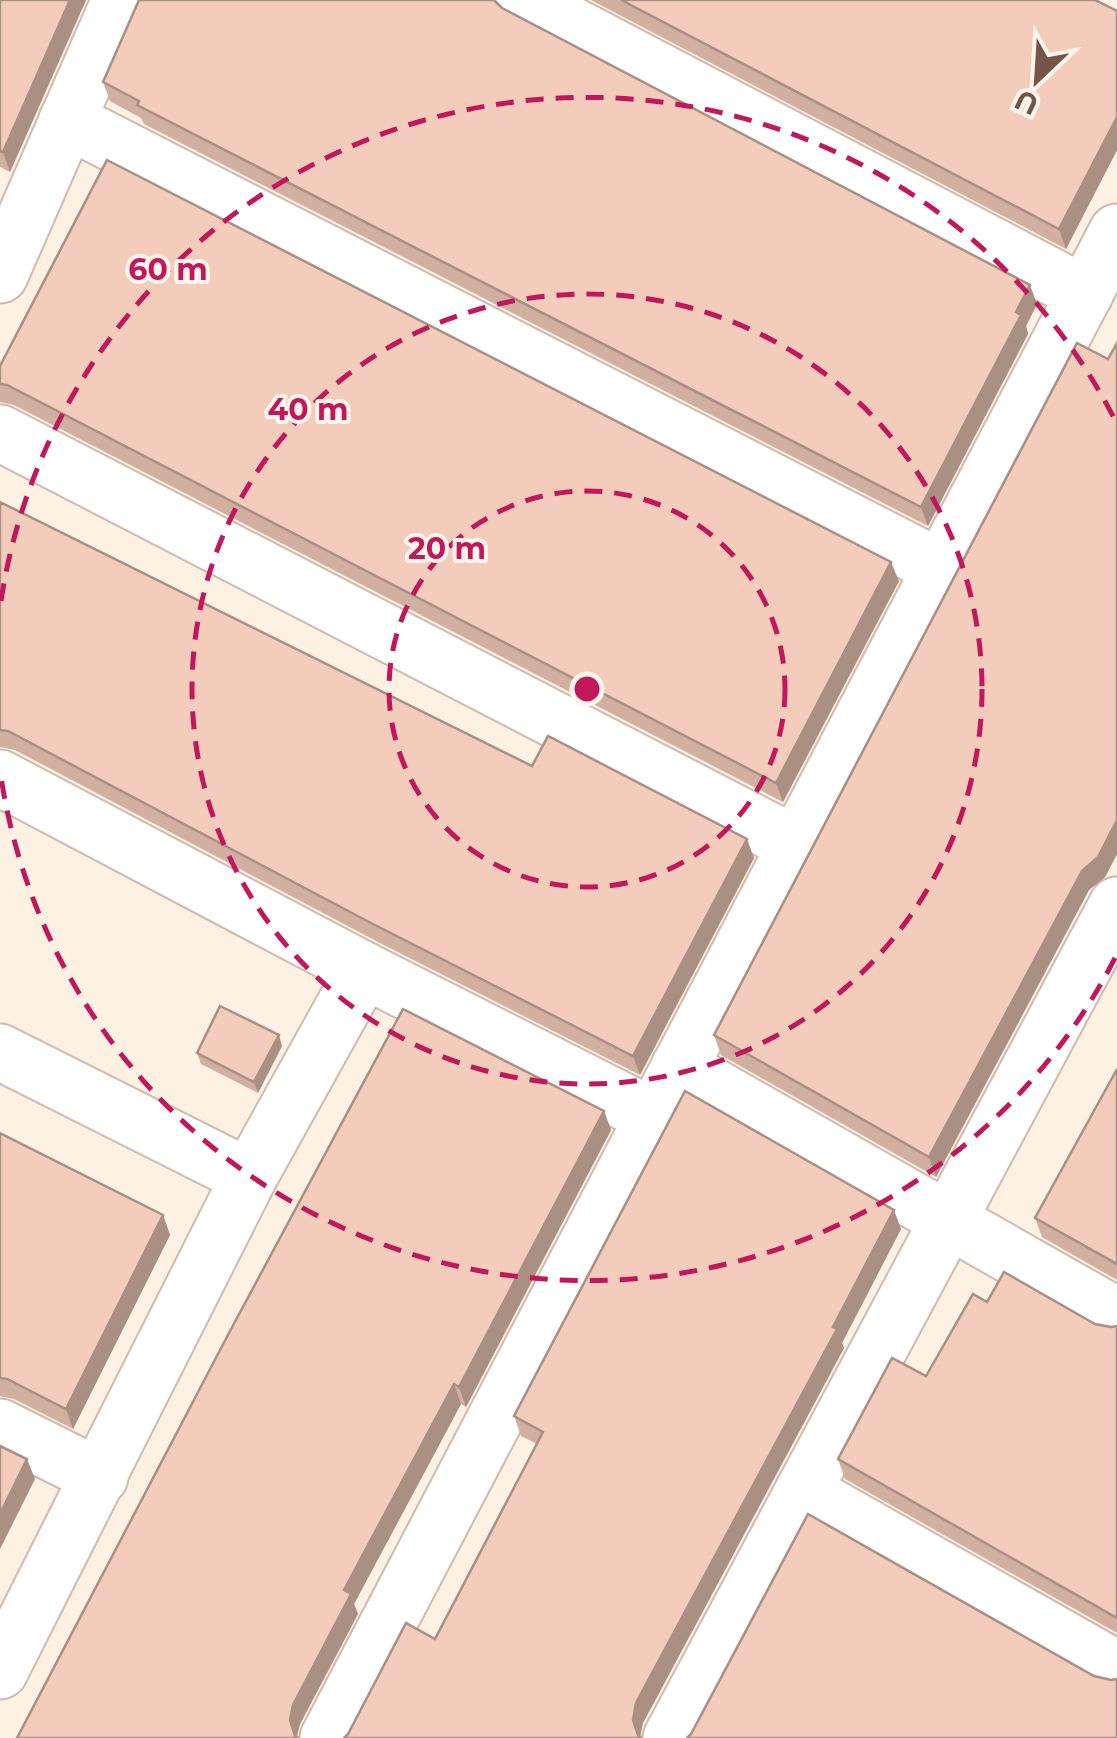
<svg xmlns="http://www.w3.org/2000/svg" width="1117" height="1738" viewBox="0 0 1117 1738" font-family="Montserrat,sans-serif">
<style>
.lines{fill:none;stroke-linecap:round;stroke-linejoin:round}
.street-casing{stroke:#d1b9ad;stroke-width:59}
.street{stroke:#fff;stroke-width:55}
.wall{fill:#d1afa1}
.shaded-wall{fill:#aa8f83}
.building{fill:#f3ccbb;stroke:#aa8f83;stroke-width:2.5}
.ring{fill:none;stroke:#c2185b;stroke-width:5;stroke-dasharray:18 12}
.centre{fill:#c2185b;stroke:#fff5eb;stroke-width:5}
.ring-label{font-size:30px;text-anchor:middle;font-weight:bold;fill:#c2185b;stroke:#fff5eb;stroke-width:8;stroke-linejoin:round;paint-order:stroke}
</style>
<rect width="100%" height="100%" fill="#fdf1e4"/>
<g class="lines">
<g class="street-casing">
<g id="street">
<polyline points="524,0 1085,294"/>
<polyline points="67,120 941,568"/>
<polyline points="0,275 120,0"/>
<polyline points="0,433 797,845"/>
<polyline points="0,778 364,970 654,1117"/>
<polyline points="0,1052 249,1177"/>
<polyline points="679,1067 1117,1316"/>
<polyline points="0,1427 100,1477"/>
<polyline points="803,1491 1117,1669"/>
<polyline points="0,1671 249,1177 364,970"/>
<polyline points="328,1738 1117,232"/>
<polyline points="671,1738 1117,905"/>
</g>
</g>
<use href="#street" class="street"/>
</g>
<g class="wall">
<polygon points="0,0 86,0 10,172 0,167"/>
<polygon points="591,0 1095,0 1117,11 1117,150 1066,249"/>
<polygon points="502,8 1037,304 1026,326 1028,334 928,526 144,124 141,118 110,101 103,82"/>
<polygon points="1117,343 1117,854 1105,877 1089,890 936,1177 721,1055 714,1035"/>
<polygon points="0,366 899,581 783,802 14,405 0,402"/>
<polygon points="0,502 532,766 754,858 640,1075 378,942 15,750 0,747"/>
<polygon points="282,1046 258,1093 201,1064 197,1053"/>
<polygon points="1117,1069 1117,1280 1042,1237 1035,1218"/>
<polygon points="604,1111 611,1130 466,1407 461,1404 354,1604 358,1614 300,1724 297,1738 17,1738"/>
<polygon points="0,1133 163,1215 170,1235 73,1429 14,1399 0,1396"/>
<polygon points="901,1229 842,1343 844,1348 643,1723 435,1639 537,1444 521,1436 514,1416"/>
<polygon points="987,1302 1111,1327 1117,1326 1117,1633 845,1479 838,1459 926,1376"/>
</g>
<g class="shaded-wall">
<polygon points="70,0 86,0 10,172 3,152"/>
<polygon points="1117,117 1117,150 1066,249 1059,229"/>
<polygon points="1030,285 1037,304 1026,326 1028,334 928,526 921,507"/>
<polygon points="891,562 899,581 783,802 776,783"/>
<polygon points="1117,820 1117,854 1105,877 1089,890 936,1177 929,1157 1082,871"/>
<polygon points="747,839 754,858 640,1075 633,1056"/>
<polygon points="279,1035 282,1046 258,1093 254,1082"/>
<polygon points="604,1111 611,1130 466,1407 459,1387"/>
<polygon points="894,1210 901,1229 842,1343 844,1348 643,1723 640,1738 639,1738 633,1720 636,1703"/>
<polygon points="163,1215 170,1235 73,1429 66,1409"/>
<polygon points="454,1384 461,1404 354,1604 358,1614 300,1724 296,1738 290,1720 293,1705 344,1590"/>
<polygon points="27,1459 35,1479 0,1549 0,1514"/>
</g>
<g class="building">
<polygon points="0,0 70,0 3,152 0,151"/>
<polygon points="139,0 494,0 502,8 1030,285 1016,312 1021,315 921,507 137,105 139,101 103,82"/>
<polygon points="621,0 1095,0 1117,11 1117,117 1059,229"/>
<polygon points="107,160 891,562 776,783 7,385 0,384 0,366"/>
<polygon points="1077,343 1108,359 1117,343 1117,820 1098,857 1082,871 929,1157 714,1035"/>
<polygon points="0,502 532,766 548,736 747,839 633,1056 371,923 8,731 0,730"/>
<polygon points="220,1006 279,1035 254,1082 197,1053"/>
<polygon points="403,1009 604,1111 459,1387 454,1384 344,1590 351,1594 293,1705 290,1720 295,1736 298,1738 17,1738 230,1331"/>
<polygon points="1117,1069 1117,1264 1035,1218"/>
<polygon points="685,1091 894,1210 833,1327 837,1329 636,1703 633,1720 638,1735 641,1738 344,1738 348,1734 406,1623 435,1639 543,1432 514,1416"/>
<polygon points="0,1133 163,1215 66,1409 7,1379 0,1378"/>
<polygon points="1004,1272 1095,1324 1111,1327 1117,1326 1117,1618 838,1459 892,1358 926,1376 973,1294 987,1302"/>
<polygon points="0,1446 27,1459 0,1514"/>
<polygon points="808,1514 1094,1676 1111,1680 1117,1679 1117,1738 687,1738 691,1734"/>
</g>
<g class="ring">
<circle cx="587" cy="689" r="198"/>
<circle cx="587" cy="689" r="395"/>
<path d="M1115 958A593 593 0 0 1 1 777M1 601A593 593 0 0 1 1115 420"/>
</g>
<circle cx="587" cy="689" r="15" class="centre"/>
<g class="ring-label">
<text x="168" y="280">60 m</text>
<text x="308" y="420">40 m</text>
<text x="447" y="559">20 m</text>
</g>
<g transform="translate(1037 80) rotate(205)" stroke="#fff5eb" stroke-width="8" paint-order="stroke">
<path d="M0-8L18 38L0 25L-18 38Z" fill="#765549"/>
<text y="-15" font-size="28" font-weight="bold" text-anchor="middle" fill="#765549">U</text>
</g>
</svg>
